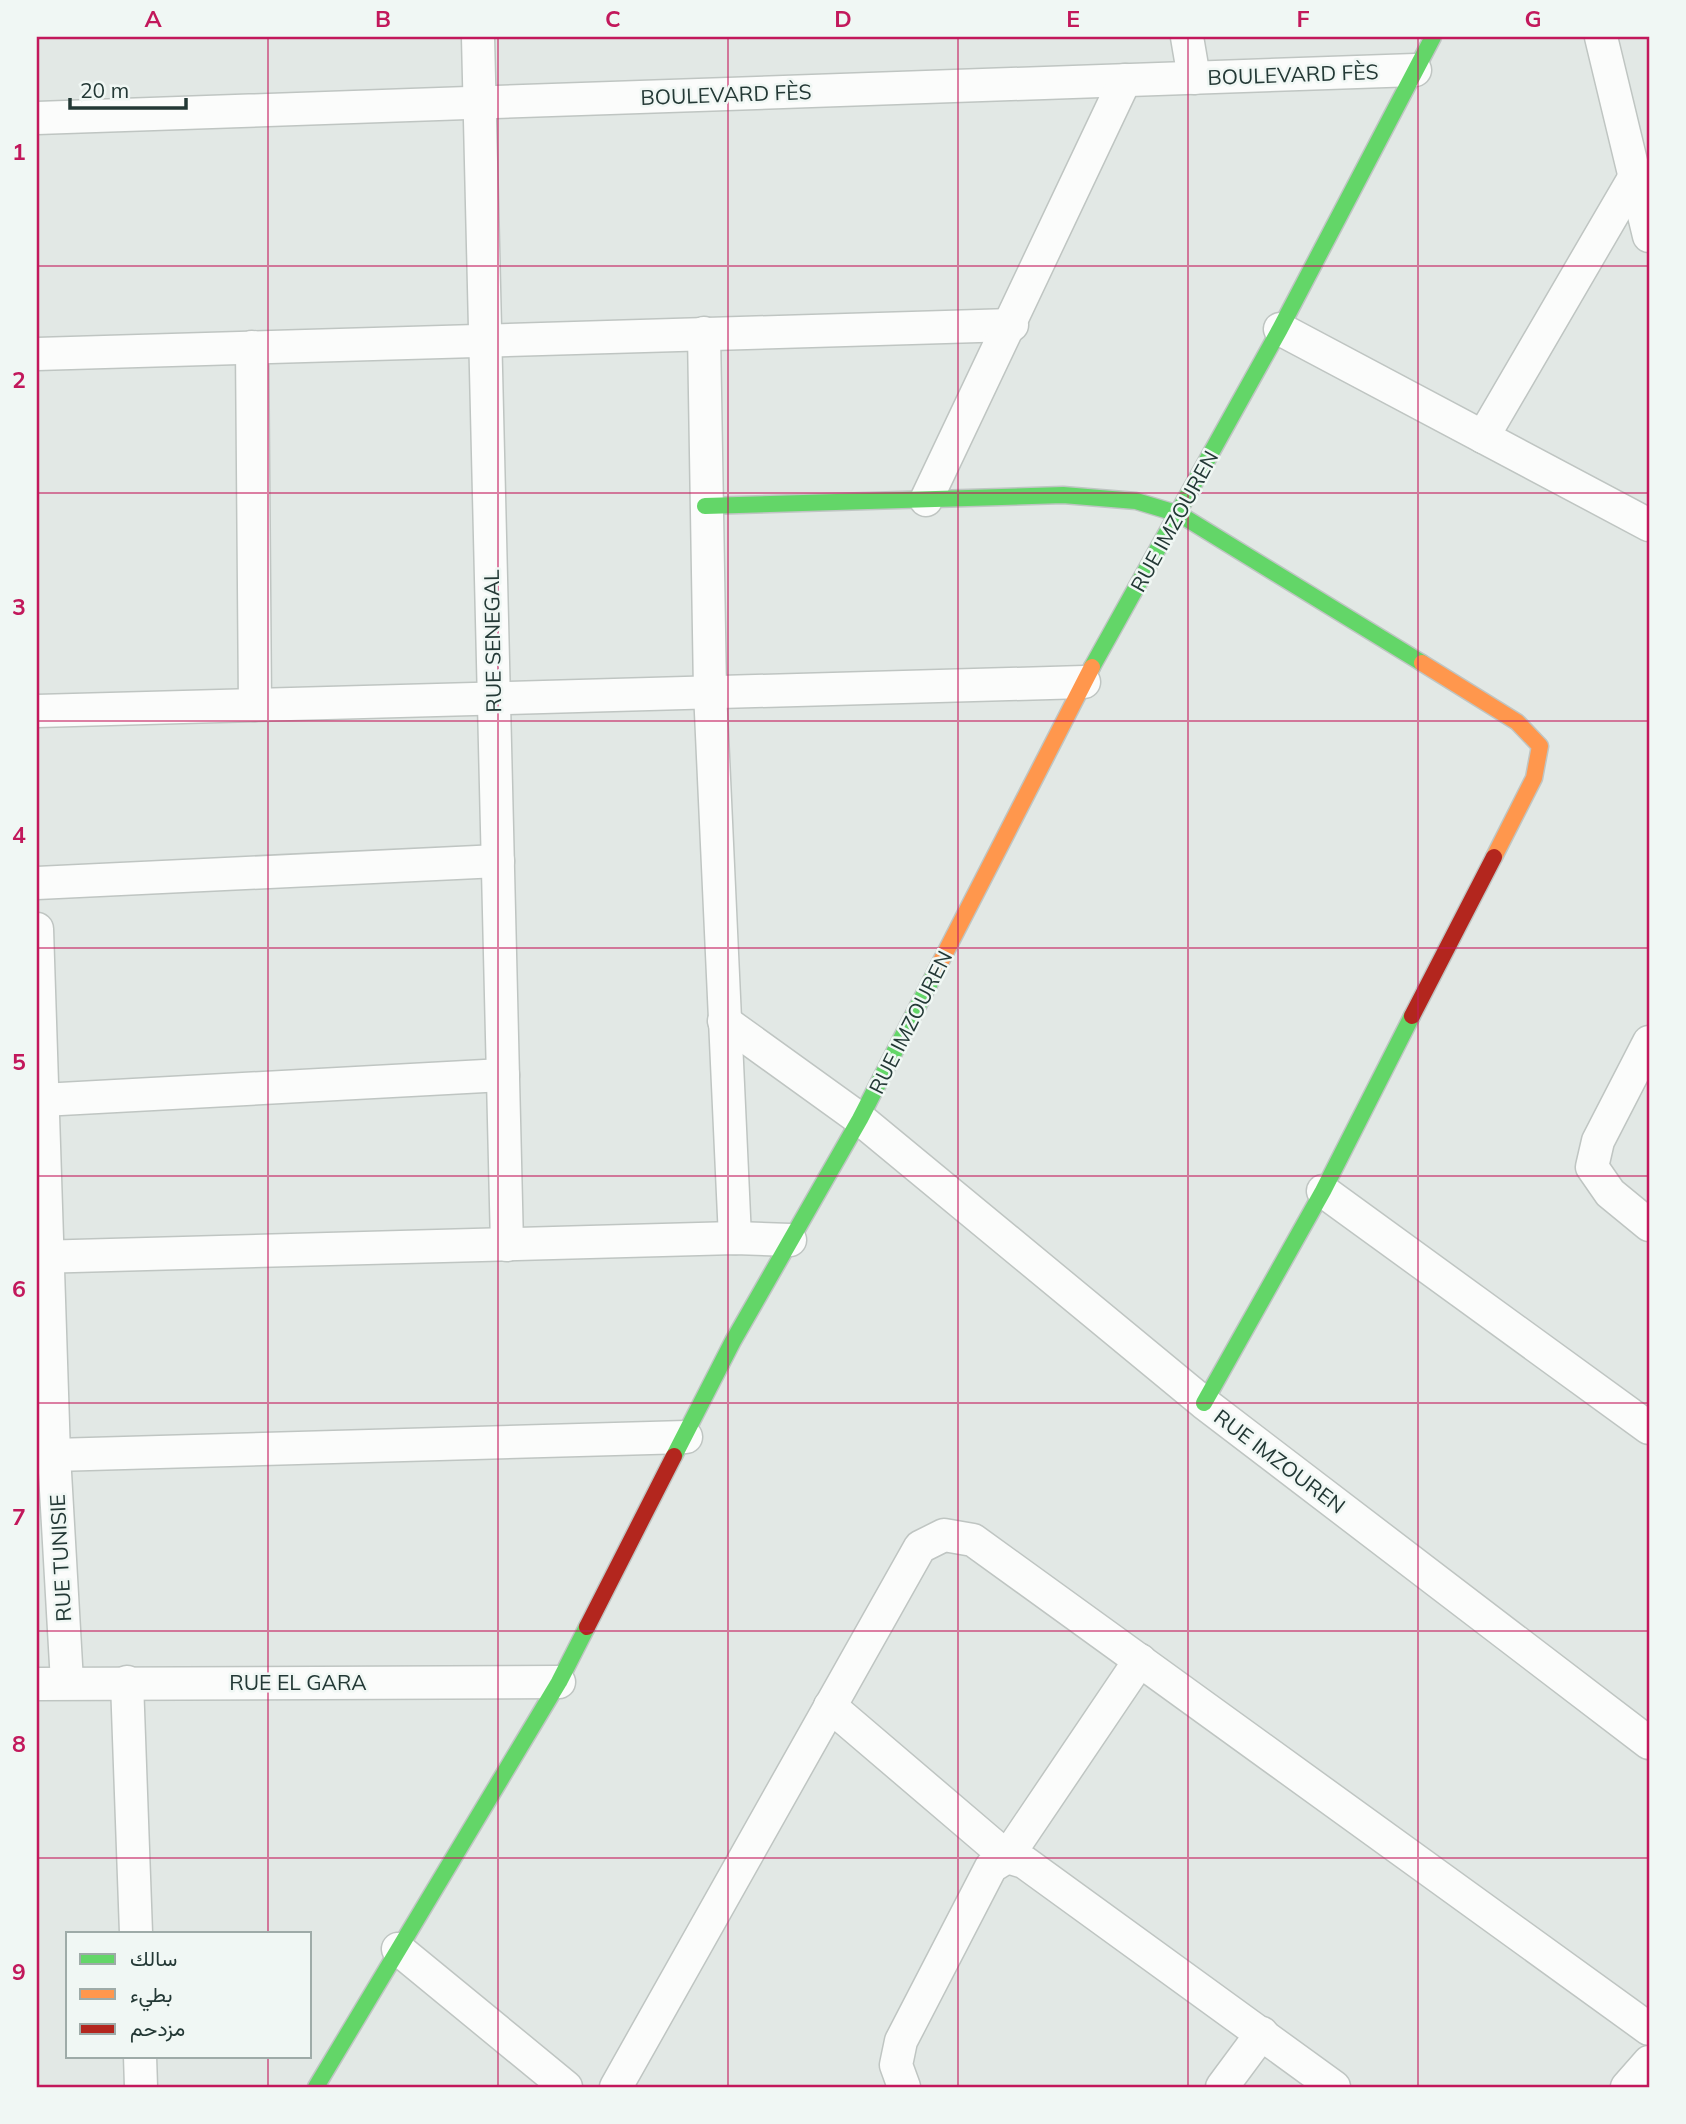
<svg xmlns="http://www.w3.org/2000/svg" width="1686" height="2124" viewBox="0 0 1686 2124" font-family="Mulish,Vazirmatn,sans-serif">
<style>
.lines{fill:none;stroke-linecap:round;stroke-linejoin:round}
.street-casing{stroke:#bfc5c2;stroke-width:35}
.fast-casing{stroke:#bfc5c3;stroke-width:19}
.slow-casing{stroke:#bfc5c3;stroke-width:19}
.jam-casing{stroke:#bfc5c3;stroke-width:19}
.street{stroke:#fbfcfb;stroke-width:32}
.fast{stroke:#63d668;stroke-width:16}
.slow{stroke:#ff974d;stroke-width:16}
.jam{stroke:#b3261e;stroke-width:16}
.grid{fill:none;stroke:#c2185b;stroke-width:2;stroke-opacity:0.55}
.labels{text-anchor:middle;dominant-baseline:central;stroke-width:5;stroke-linejoin:round;paint-order:stroke}
.street-label{font-size:21px;fill:#233835;stroke:#f0f7f4}
.neatline{fill:none;stroke:#c2185b;stroke-width:2.5}
.grid-label{font-size:23px;text-anchor:middle;font-weight:bold;fill:#c2185b}
</style>
<rect width="100%" height="100%" fill="#e2e8e5"/>
<g class="lines">
<g class="street-casing">
<g id="street">
<polyline points="478,37 507,1245"/>
<polyline points="1187,37 1194,78"/>
<polyline points="1601,37 1649,236"/>
<polyline points="37,118 1415,70"/>
<polyline points="1280,329 1649,525"/>
<polyline points="704,333 710,691 735,1238"/>
<polyline points="252,347 255,705"/>
<polyline points="37,354 1012,325"/>
<polyline points="1483,437 1634,178"/>
<polyline points="926,500 1125,80"/>
<polyline points="37,711 1084,682"/>
<polyline points="37,883 498,861"/>
<polyline points="37,929 54,1455 67,1682"/>
<polyline points="724,1021 860,1119 1204,1403 1649,1743"/>
<polyline points="1649,1042 1598,1141 1592,1167 1610,1193 1649,1225"/>
<polyline points="42,1100 503,1075"/>
<polyline points="1323,1191 1649,1428"/>
<polyline points="37,1257 735,1238 790,1240"/>
<polyline points="54,1455 686,1437"/>
<polyline points="127,1682 136,1933"/>
<polyline points="37,1684 559,1682"/>
<polyline points="830,1706 1007,1857 1024,1862 1334,2087"/>
<polyline points="398,1949 566,2087"/>
<polyline points="140,2056 141,2087"/>
<polyline points="616,2087 920,1547 944,1535 973,1540 1649,2029"/>
<polyline points="904,2087 896,2065 901,2041 991,1867 1007,1857 1140,1660"/>
<polyline points="1222,2087 1262,2033"/>
<polyline points="1627,2087 1649,2062"/>
</g>
</g>
<g class="fast-casing">
<g id="fast">
<polyline points="705,506 1063,495 1136,501 1179,514 1422,663"/>
<polyline points="1092,667 1280,329 1433,37"/>
<polyline points="1204,1403 1323,1191 1412,1016"/>
<polyline points="674,1456 733,1341 860,1119 939,965"/>
<polyline points="316,2087 559,1682 587,1627"/>
</g>
</g>
<g class="slow-casing">
<g id="slow">
<polyline points="1422,663 1517,722 1540,746 1534,778 1494,857"/>
<polyline points="939,965 1092,667"/>
</g>
</g>
<g class="jam-casing">
<g id="jam">
<polyline points="1412,1016 1494,857"/>
<polyline points="587,1627 674,1456"/>
</g>
</g>
<use href="#street" class="street"/>
<use href="#fast" class="fast"/>
<use href="#slow" class="slow"/>
<use href="#jam" class="jam"/>
</g>
<path class="grid" d="M268,37V1933M498,37V2087M728,37V2087M958,37V2087M1188,37V2087M1418,37V2087M37,266H1649M37,493H1649M37,721H1649M37,948H1649M37,1176H1649M37,1403H1649M37,1631H1649M37,1858H1649M268,2056V2087"/>
<g class="labels">
<g class="street-label">
<text transform="translate(1293 74) rotate(-2)">BOULEVARD FÈS</text>
<text transform="translate(726 94) rotate(-2)">BOULEVARD FÈS</text>
<text transform="translate(1174 521) rotate(-61)">RUE IMZOUREN</text>
<text transform="translate(492 641) rotate(-91)">RUE SENEGAL</text>
<text transform="translate(910 1022) rotate(-63)">RUE IMZOUREN</text>
<text transform="translate(1280 1461) rotate(37)">RUE IMZOUREN</text>
<text transform="translate(60 1558) rotate(-93)">RUE TUNISIE</text>
<text x="298" y="1682">RUE EL GARA</text>
</g>
</g>
<rect width="1686" height="2124" fill="none" stroke="#f0f7f4" stroke-width="77"/>
<rect x="66" y="1932" width="245" height="126" fill="#f0f7f4" stroke="#9eaba8" stroke-width="2"/>
<rect x="80" y="1954" width="35" height="10" fill="#63d668" stroke="#9eaba8" stroke-width="2"/>
<text x="130" y="1966" font-size="21" fill="#233835">سالك</text>
<rect x="80" y="1989" width="35" height="10" fill="#ff974d" stroke="#9eaba8" stroke-width="2"/>
<text x="130" y="2002" font-size="21" fill="#233835">بطيء</text>
<rect x="80" y="2024" width="35" height="10" fill="#b3261e" stroke="#9eaba8" stroke-width="2"/>
<text x="130" y="2036" font-size="21" fill="#233835">مزدحم</text>
<path d="M70 98v10h116v-10" fill="none" stroke="#233835" stroke-width="3.5"/>
<text x="80" y="98" font-size="21" fill="#233835" stroke="#f0f7f4" stroke-width="5" paint-order="stroke">20 m</text>
<rect x="38" y="38" width="1610" height="2048" class="neatline"/>
<g class="grid-label">
<text x="153" y="27">A</text>
<text x="383" y="27">B</text>
<text x="613" y="27">C</text>
<text x="843" y="27">D</text>
<text x="1073" y="27">E</text>
<text x="1303" y="27">F</text>
<text x="1533" y="27">G</text>
<text x="19" y="160">1</text>
<text x="19" y="388">2</text>
<text x="19" y="615">3</text>
<text x="19" y="843">4</text>
<text x="19" y="1070">5</text>
<text x="19" y="1297">6</text>
<text x="19" y="1525">7</text>
<text x="19" y="1752">8</text>
<text x="19" y="1980">9</text>
</g>
</svg>
